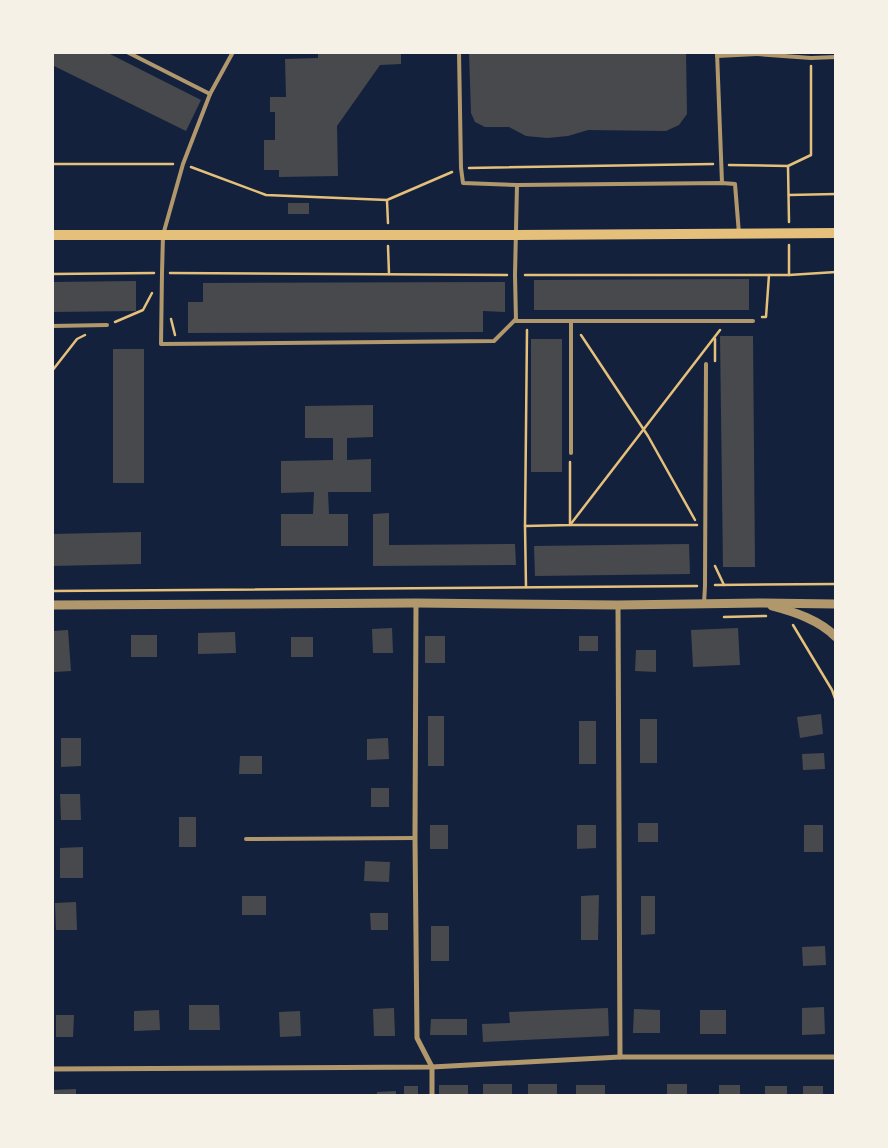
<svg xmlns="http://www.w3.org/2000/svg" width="888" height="1148" viewBox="0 0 888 1148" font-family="'Fira Sans Condensed',sans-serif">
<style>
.building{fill:#48494c}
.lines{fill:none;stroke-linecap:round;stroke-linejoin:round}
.path{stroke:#e5c07b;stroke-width:2.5}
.service{stroke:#b1986c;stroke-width:4}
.minor{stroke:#b1986c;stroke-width:5}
.tertiary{stroke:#b1986c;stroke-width:9}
.secondary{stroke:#e5c07b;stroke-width:10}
</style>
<rect width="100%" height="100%" fill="#14213d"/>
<g class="building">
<polygon points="52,52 106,52 201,100 186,131 52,65"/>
<polygon points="318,52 401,52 401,64 380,65 337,126 338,176 279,177 279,170 264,170 264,140 275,140 275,112 270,112 270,97 286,97 285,59 318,58"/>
<polygon points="469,52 686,52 687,114 679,125 666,131 588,130 568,136 547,138 526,136 509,127 485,127 475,122 471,113"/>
<rect x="288" y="203" width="21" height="11"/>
<polygon points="749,279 749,310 534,310 534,280"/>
<polygon points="136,281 136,311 52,312 52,282"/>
<polygon points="505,282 505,312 483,311 483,332 188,333 188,302 203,302 203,283"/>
<polygon points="720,336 753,336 755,567 723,567"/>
<rect x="531" y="339" width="31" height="133"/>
<rect x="113" y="349" width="31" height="134"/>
<polygon points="373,405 373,437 347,438 347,460 371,459 371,492 328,492 329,514 348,514 348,546 281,546 281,514 313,514 314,492 281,493 281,461 333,460 333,438 305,438 305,406"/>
<polygon points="389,513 389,545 515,544 516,565 373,566 373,514"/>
<polygon points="141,532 141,564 52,566 52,534"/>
<polygon points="689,544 690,574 535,576 534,546"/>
<polygon points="392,628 393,653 373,653 372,629"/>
<polygon points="738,628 740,665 693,667 691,630"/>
<polygon points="68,630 71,671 54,672 52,654 52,631"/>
<polygon points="235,632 236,653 198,654 198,633"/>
<rect x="131" y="635" width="26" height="22"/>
<rect x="425" y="636" width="20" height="27"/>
<rect x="579" y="636" width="19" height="15"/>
<rect x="291" y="637" width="22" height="20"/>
<polygon points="636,650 656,650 656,672 635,671"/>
<polygon points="821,714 823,734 800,738 797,717"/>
<rect x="428" y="716" width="16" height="50"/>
<rect x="640" y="719" width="17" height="44"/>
<rect x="579" y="721" width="17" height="43"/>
<polygon points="61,738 81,738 81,766 61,767"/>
<polygon points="388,738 389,759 367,760 367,739"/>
<polygon points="824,753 825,769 803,770 802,754"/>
<polygon points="240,756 262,756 262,774 239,774"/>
<rect x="371" y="788" width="18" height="19"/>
<polygon points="60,794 80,794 81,820 61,820"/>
<rect x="179" y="817" width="17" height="30"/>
<rect x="638" y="823" width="20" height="19"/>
<rect x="430" y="825" width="18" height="24"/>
<polygon points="577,825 596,825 596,848 577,849"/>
<rect x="804" y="825" width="19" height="27"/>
<polygon points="83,847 83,878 60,878 60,848"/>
<polygon points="365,861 390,862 389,882 364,881"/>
<polygon points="599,895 598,940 581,940 581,896"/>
<rect x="242" y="896" width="24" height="19"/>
<polygon points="641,896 655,896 655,934 641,935"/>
<polygon points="76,902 77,930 56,930 55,903"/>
<polygon points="370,913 388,913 388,930 371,930"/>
<rect x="431" y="926" width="18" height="35"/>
<polygon points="825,946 826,965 803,966 802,947"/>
<polygon points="189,1005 219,1005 220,1030 189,1030"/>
<polygon points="824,1007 825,1034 802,1035 802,1008"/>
<polygon points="394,1008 395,1036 374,1036 373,1009"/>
<polygon points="608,1008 609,1036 483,1042 482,1024 510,1023 509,1012"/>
<polygon points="634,1009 660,1010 660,1033 633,1033"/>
<polygon points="159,1010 160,1030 134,1031 134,1011"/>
<rect x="700" y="1010" width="26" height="24"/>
<polygon points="300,1011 301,1036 280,1037 279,1012"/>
<polygon points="56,1015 74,1015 73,1037 56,1037"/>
<polygon points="431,1019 467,1019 467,1035 430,1035"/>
<rect x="483" y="1084" width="29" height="12"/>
<rect x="528" y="1084" width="29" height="12"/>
<rect x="667" y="1084" width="20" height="12"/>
<rect x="439" y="1085" width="29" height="11"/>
<rect x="576" y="1085" width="29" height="11"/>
<rect x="719" y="1085" width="21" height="11"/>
<rect x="404" y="1086" width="14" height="10"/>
<rect x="765" y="1086" width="22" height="10"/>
<rect x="803" y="1086" width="20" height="10"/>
<polygon points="76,1089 76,1096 52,1096 52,1090"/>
<polygon points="396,1091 396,1096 377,1096 377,1092"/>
</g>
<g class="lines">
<g class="path">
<polyline points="52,164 173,164"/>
<polyline points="729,165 788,166 811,155 811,66"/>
<polyline points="788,166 789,222"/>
<polyline points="191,167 266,195 387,200 452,172"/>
<polyline points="469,168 713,164"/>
<polyline points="789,195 836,194"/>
<polyline points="387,201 388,223"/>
<polyline points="388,246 389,274"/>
<polyline points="170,273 507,275"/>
<polyline points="52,274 154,273"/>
<polyline points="525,275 789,275 836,272"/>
<polyline points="789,275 789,245"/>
<polyline points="762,317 766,317 769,275"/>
<polyline points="171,319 175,335"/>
<polyline points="115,322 143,310 152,293"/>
<polyline points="581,335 648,436 695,520"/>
<polyline points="715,339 715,361"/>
<polyline points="52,371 77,339 85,335"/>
<polyline points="570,462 570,525 697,525"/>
<polyline points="525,526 527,330"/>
<polyline points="715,566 724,585"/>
<polyline points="715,585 836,584"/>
<polyline points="526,587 525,526 570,525 720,330"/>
<polyline points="52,591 697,586"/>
<polyline points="724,617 766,616"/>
<polyline points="793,625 832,690 836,701"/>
</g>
<g class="service">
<polyline points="127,52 210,94"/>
<polyline points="233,52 210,94 183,164 163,235 162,273 161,344 494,341 516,319"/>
<polyline points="459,52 461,168 463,183 517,185 722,183 735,184 739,234"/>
<polyline points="717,52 722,183"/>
<polyline points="757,54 811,58 836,57"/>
<polyline points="717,56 757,54"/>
<polyline points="517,185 515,275 516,321 753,321"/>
<polyline points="571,321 571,453"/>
<polyline points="52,326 107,325"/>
<polyline points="704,604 705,586 706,364"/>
<polyline points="246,839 415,838"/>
</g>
<g class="minor">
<polyline points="416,603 415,838 417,1038 432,1067 432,1096"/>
<polyline points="618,605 620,1057"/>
<polyline points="52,1069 432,1067 620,1057 836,1057"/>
</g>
<g class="tertiary">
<polyline points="52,605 416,603 618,605 760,603 836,604"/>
<path d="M772,606C795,612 819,620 836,637"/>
</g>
<polyline class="secondary" points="52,235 516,235 836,233"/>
</g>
<rect width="888" height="1148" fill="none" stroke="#f6f1e7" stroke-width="108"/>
</svg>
